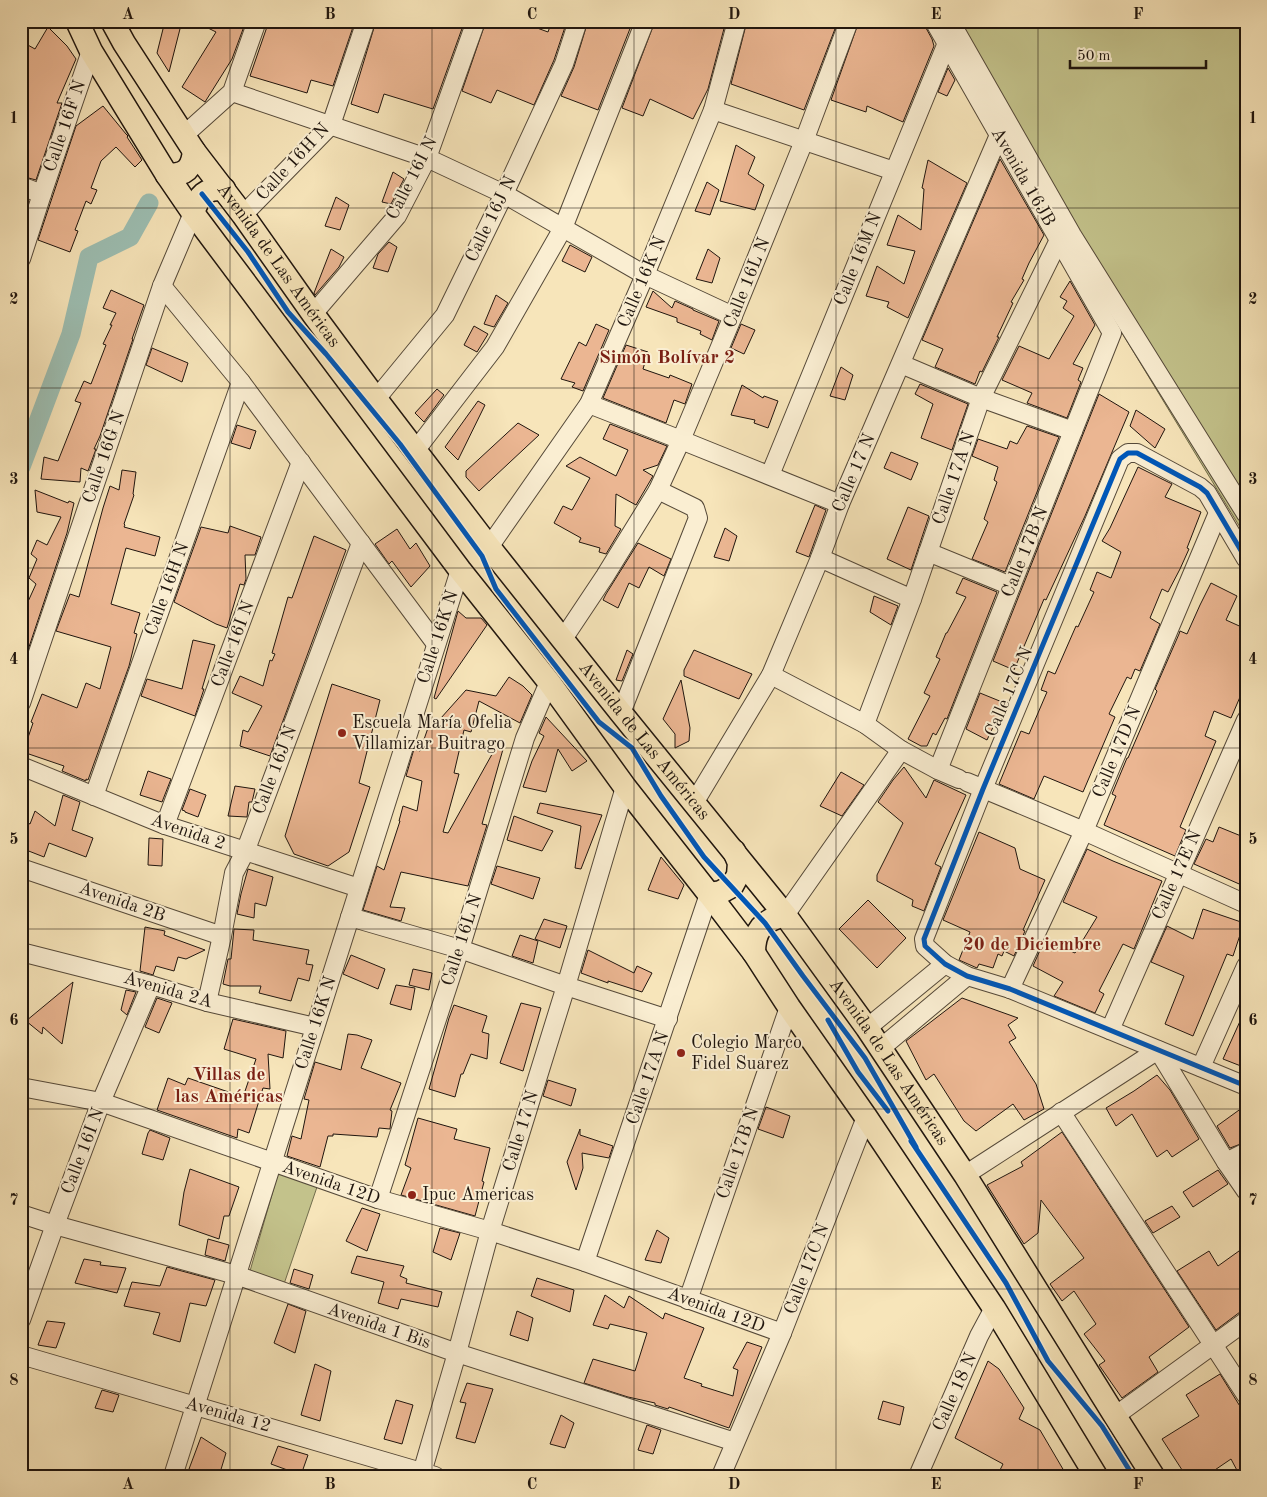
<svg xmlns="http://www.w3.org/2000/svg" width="1267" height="1497" viewBox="0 0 1267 1497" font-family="'Old Standard TT',serif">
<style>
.green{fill:#c3c28b;stroke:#716c4c}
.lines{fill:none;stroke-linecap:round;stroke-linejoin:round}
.canal{stroke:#9dbfb3;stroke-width:19}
.building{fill:#ebb692;stroke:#1f150e}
.minor-casing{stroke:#554939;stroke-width:20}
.major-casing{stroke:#1f150e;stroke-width:25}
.minor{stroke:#faeed2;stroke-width:18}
.major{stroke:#f7e5ba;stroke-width:22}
.cycleway-casing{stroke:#faeed2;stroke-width:8}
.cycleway{stroke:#0057b8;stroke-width:5}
.grid{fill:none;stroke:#1f150e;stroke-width:1;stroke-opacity:0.55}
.poi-dot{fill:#8f2418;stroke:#faeed2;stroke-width:2}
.labels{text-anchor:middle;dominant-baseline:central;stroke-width:4;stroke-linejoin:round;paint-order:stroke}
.street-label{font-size:18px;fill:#1f150e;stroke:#faeed2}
.poi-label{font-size:18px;fill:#1f150e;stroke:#faeed2;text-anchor:start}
.neighbourhood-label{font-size:19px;font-weight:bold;fill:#7a1f14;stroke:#faeed2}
.neatline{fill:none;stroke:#1f150e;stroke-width:2}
.grid-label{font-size:16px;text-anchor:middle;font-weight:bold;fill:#1f150e}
</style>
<rect width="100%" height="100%" fill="#f7e5ba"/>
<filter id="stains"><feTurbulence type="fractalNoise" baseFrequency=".004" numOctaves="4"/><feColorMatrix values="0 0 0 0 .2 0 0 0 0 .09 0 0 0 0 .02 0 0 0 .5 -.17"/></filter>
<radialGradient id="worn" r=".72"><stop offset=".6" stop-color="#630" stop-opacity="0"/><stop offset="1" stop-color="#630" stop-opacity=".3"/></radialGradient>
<g class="green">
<polygon points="941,21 1246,21 1246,537 1102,300"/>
<polygon points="279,1170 317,1187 284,1284 250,1271"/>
</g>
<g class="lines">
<polyline class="canal" points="21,467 71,334 89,257 130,237 149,203"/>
</g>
<g class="building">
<polygon points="165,21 182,21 169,72 157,53"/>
<polygon points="194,21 246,21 232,59 205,102 182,87 216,32"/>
<polygon points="269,21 355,21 333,86 311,80 307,93 250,76"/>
<polygon points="376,21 459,21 464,23 433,109 384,94 378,113 351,104"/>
<polygon points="486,21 518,21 548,32 552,21 567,21 554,60 534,105 497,90 491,103 462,91"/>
<polygon points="588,21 633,21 598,110 561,96 574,67"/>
<polygon points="655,21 726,21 708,89 693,119 650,99 643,116 622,108"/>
<polygon points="747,21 838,21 804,110 731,84"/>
<polygon points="859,21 892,21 926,28 932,39 934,46 903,122 867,106 866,112 831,100"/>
<polygon points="48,27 67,46 76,59 57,103 62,103 36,180 21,176 21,74 26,44 35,49"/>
<polygon points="948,68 955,80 947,96 938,92"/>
<polygon points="103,106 126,134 128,136 127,137 142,160 135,167 116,147 101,161 91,188 97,190 91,204 86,201 75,230 78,231 70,252 38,240 76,126"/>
<polygon points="736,145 755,157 748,174 764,185 755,210 720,201"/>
<polygon points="1000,159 1044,235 1029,263 1022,279 1024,280 1011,302 1013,303 997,337 999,337 982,372 980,371 975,384 935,367 943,349 922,340"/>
<polygon points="928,160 967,183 908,318 887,307 889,302 866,296 877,266 904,284 915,251 887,245 898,215 921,230 924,189 922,188"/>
<polygon points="393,172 404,179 391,204 382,202"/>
<polygon points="707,182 719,190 710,215 695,211"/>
<polygon points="336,197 349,205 340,230 325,226"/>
<polygon points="389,242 397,247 388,272 373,268 378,254"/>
<polygon points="570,245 592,257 585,272 562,261"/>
<polygon points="331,249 344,257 339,267 315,295 314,293"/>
<polygon points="708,249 720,258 712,283 696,279"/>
<polygon points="1070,281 1095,325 1073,364 1083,368 1078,380 1081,382 1067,418 1027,403 1032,393 1002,380 1019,346 1049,359 1074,316 1063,308 1067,301 1060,297"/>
<polygon points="111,290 144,305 132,339 133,339 100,436 94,449 96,449 88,471 81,468 80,482 41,479 44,457 58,461 81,403 75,401 84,381 91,384 106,345 103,344 112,325 110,325 116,313 103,308"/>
<polygon points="653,291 672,308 675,301 693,309 693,310 719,321 712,340 700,334 701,331 677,322 677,318 646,307"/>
<polygon points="496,295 508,303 494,327 484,324"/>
<polygon points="596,324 609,330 583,391 572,387 575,383 561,379 579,342 586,346"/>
<polygon points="741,324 755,330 744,354 731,348"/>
<polygon points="474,326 488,334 477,352 464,345"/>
<polygon points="626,345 648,352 643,369 669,378 670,375 692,384 685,404 674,400 666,423 603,398"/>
<polygon points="152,348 188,363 182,382 146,365"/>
<polygon points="841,367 853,375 845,400 830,396"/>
<polygon points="920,384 968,404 952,450 921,438 933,404 915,394"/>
<polygon points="742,385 763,398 764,396 778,401 768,428 754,423 755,420 731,415"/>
<polygon points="437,389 444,395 424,422 415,413"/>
<polygon points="1099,394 1129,412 1085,516 1046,600 1044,599 1014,670 993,661"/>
<polygon points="478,401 485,405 458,460 445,447"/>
<polygon points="1136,410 1165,429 1155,448 1130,426"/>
<polygon points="518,423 539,435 479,491 466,477 466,471"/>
<polygon points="610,424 667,446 658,465 643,470 653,476 636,505 616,494 615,526 621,529 606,554 599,552 600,548 579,542 581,538 554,523 563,506 572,510 590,478 566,466 580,457 616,476 628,450 603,439"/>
<polygon points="237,425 256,431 250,449 231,443"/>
<polygon points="1027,426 1059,437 1005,572 972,559 988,522 984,519 997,482 994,480 998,467 972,456 978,439 1007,449 1010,441 1017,444"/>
<polygon points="891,452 918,463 911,480 884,468"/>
<polygon points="1138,467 1172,484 1165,497 1201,512 1187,548 1189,549 1180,569 1168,592 1162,589 1150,618 1160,624 1140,671 1135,669 1131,679 1127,677 1109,714 1115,717 1083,792 1044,776 1034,799 999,784 1021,731 1029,734 1047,692 1041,690 1048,671 1055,674 1076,626 1078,627 1094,592 1090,590 1097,572 1111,578 1121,552 1102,541 1110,528"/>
<polygon points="122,470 136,472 133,494 134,495 124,524 125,525 124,527 160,537 155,556 126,548 111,604 140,613 134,633 137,634 129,666 88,780 86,779 86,781 62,771 64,766 23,752 33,723 31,722 42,694 77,708 86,683 100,689 111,647 56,631 70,594 79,597 103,508 110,486 119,490"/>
<polygon points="35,490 68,503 69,501 74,503 67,533 27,653 21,651 21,617 36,584 29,578 37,559 31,554 37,540 47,545 61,517 37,512"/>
<polygon points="815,505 826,510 809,557 796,552"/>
<polygon points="908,507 929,516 911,570 887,559"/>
<polygon points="230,526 261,537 255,555 245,555 246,579 244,585 240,584 227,628 216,624 174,602 201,527 228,533"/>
<polygon points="725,528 737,536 729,561 714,557"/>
<polygon points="397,529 410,549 416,543 430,566 411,587 392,561 389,564 375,544"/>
<polygon points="314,536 346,550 270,756 240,746 243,730 248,732 262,706 232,693 240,676 263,686 270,660 272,661 275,654 272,653 288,597 292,598"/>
<polygon points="638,543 671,559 664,576 649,567 639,588 629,583 618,608 603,600 606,594"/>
<polygon points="963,578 997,592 947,719 945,718 936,735 933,733 927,746 921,746 908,739 930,696 924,693 940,659 936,657 946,633 947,633 966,597 956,593"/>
<polygon points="1211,583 1237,596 1226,620 1246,629 1246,683 1231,718 1214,711 1205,736 1216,741 1180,827 1186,830 1175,856 1104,825 1116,796 1112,794 1127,758 1128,758 1157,691 1155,689 1179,634 1180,631 1187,634 1200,605"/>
<polygon points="874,596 898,606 891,625 870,612"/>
<polygon points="458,611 466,618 481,618 487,625 436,699 434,698"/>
<polygon points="193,640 215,645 202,689 204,689 195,716 141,696 147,679 182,689"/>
<polygon points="627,650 633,654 622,681 616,680"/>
<polygon points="694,650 752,674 739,699 684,676 684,670"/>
<polygon points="509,677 523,686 532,695 520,723 479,701 471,732 464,730 454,773 459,774 443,832 448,833 500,740 505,742 482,824 487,825 468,886 401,872 390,907 405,908 401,921 363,910 377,866 384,870 400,821 399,821 403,806 417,811 422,781 406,776 414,749 420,751 429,725 432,728 466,690 496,696"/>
<polygon points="681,680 690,728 689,741 675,748 675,734 663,719"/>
<polygon points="332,684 380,700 359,783 370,787 349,852 328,866 294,854 285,836"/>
<polygon points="980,693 1007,704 998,726 994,725 987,740 966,729"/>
<polygon points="546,717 587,761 572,771 558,749 546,792 523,787 532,761 544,736 539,733"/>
<polygon points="904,767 926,798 934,780 966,795 935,864 941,867 924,911 912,906 913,900 877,881 877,875 903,823 878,802 893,780"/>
<polygon points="148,771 171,779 162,802 140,795"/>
<polygon points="841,772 864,785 842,816 820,806"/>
<polygon points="235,786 255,789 252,802 249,802 247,817 228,816"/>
<polygon points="190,789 206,795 198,817 185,812 185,811 182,810"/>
<polygon points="63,795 80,802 72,830 93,838 86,857 49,843 44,857 21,848 21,820 30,824 35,811 55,826"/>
<polygon points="540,803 602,815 581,869 575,868 581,826 537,813"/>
<polygon points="514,816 553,831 542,851 507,840"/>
<polygon points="1219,827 1246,838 1246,887 1194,864 1206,839 1213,842"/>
<polygon points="979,832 1015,848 1020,869 1045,880 1023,930 1025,931 1014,956 1004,951 1002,956 998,954 993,968 979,964 977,968 959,960 970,932 943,920"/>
<polygon points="149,838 163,839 162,866 148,865"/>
<polygon points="1087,849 1113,861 1162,881 1134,949 1123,944 1099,991 1104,994 1095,1013 1054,996 1063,982 1033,966 1045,939 1075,953 1097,917 1063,902"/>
<polygon points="661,857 684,885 678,899 648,890"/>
<polygon points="497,866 540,878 533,899 491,884"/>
<polygon points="248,869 273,877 266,906 255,903 254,918 237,914 241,894"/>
<polygon points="868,900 906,938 877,968 839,929"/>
<polygon points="1203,909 1244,923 1233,956 1227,954 1193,1036 1165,1024 1184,976 1151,962 1167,926 1193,939"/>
<polygon points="544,919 567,926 560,948 535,939"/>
<polygon points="145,927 165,931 164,935 205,950 186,959 178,957 174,971 156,966 153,975 140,971"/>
<polygon points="234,929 254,930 253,940 309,950 306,964 313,965 309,981 298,978 291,1001 259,993 261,986 230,986 223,984 228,959 231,959"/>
<polygon points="520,935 538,941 533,963 512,956"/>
<polygon points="588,950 634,973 637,966 652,973 642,992 608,981 608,983 581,973"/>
<polygon points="351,955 385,969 378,989 343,974"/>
<polygon points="413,969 432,973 429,990 409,985"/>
<polygon points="73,982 62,1044 43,1027 42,1034 26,1021"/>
<polygon points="396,985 415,988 411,1010 390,1004"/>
<polygon points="126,990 136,992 127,1015 121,1010"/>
<polygon points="157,998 172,1003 159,1033 145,1027"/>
<polygon points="962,998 1018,1018 1008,1025 1016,1038 1009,1042 1036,1084 1044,1109 1024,1120 1013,1104 976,1131 964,1121 934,1074 926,1080 906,1041"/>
<polygon points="521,1003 541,1008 523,1071 500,1063"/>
<polygon points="454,1005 487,1016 482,1032 489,1034 487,1059 471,1054 463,1074 461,1074 455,1097 429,1089 449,1018"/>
<polygon points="1246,1008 1246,1068 1223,1059"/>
<polygon points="233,1019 286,1031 283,1058 268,1054 270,1089 263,1088 249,1133 238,1129 237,1138 157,1110 168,1078 185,1085 188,1078 243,1097 256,1059 224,1049"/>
<polygon points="348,1034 357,1035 372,1040 361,1068 401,1083 390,1110 392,1111 390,1129 379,1128 377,1137 333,1134 333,1136 328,1136 320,1167 287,1156 292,1136 301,1139 309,1100 304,1099 315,1062 341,1070"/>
<polygon points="1157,1075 1170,1090 1199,1139 1172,1157 1167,1150 1157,1157 1132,1114 1116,1126 1106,1108 1134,1091"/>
<polygon points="548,1080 576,1089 571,1106 543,1096"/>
<polygon points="1246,1105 1246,1142 1230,1148 1217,1126"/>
<polygon points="766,1107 790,1116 783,1138 758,1129"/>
<polygon points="418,1118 457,1129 454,1139 490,1148 482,1181 484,1182 475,1216 401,1195 411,1168 405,1165"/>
<polygon points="580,1129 580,1135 613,1146 609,1158 582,1153 583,1168 576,1190 567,1162"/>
<polygon points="150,1130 170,1138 163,1160 142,1154 148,1133"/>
<polygon points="1062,1132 1189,1327 1149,1357 1158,1372 1122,1398 1099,1365 1105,1361 1084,1334 1096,1324 1074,1291 1062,1301 1050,1284 1084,1258 1041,1200 1038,1233 1024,1244 987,1185 1023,1166 1021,1162"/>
<polygon points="190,1169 239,1187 229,1216 224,1216 219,1239 179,1225 184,1192"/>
<polygon points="1218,1170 1228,1184 1193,1207 1183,1192"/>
<polygon points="1172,1206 1180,1217 1153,1233 1145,1221"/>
<polygon points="362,1208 380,1214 367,1251 346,1241"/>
<polygon points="440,1228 460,1233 451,1260 433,1252"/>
<polygon points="657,1230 669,1238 661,1263 645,1260"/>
<polygon points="208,1239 229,1245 225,1261 205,1255"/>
<polygon points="1246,1246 1246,1310 1240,1312 1216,1330 1177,1271 1209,1251 1218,1266"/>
<polygon points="357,1256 404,1266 400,1276 407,1279 406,1283 442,1292 438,1307 401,1299 398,1309 378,1303 384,1282 351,1273"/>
<polygon points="84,1259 101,1262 100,1265 126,1268 117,1293 75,1283"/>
<polygon points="167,1267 215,1280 206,1306 190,1303 180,1342 153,1334 160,1313 124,1306 132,1282 160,1286"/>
<polygon points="294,1269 313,1275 309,1289 290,1283"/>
<polygon points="537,1278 574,1290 570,1312 531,1296"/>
<polygon points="605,1295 624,1308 629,1296 663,1319 665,1313 704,1328 684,1378 702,1384 701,1386 733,1396 738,1370 733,1368 747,1342 762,1347 729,1428 669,1407 668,1409 655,1405 655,1403 628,1397 584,1383 593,1359 635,1371 647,1333 610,1324 608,1329 593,1325"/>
<polygon points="288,1304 306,1311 295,1353 274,1343"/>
<polygon points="517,1311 533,1318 528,1341 510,1335"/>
<polygon points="47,1321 65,1323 56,1348 38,1345"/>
<polygon points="988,1361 999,1369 1024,1408 1019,1419 1040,1430 1067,1476 997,1476 1003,1464 955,1438"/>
<polygon points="315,1364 331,1371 320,1421 301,1415"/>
<polygon points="1220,1374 1246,1416 1246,1476 1240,1476 1231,1459 1206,1476 1186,1476 1162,1439 1199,1416 1186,1395"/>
<polygon points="467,1383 493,1389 475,1443 456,1438 466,1403 460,1402"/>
<polygon points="102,1390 119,1395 113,1412 95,1408"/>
<polygon points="396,1400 413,1405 402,1444 384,1439"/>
<polygon points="883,1401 904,1407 900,1425 878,1419"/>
<polygon points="561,1415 574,1423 565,1448 550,1444"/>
<polygon points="647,1425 661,1430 653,1454 638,1450"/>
<polygon points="201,1437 226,1453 219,1476 211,1476 189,1469"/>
<polygon points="278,1446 308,1455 301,1475 271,1464"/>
</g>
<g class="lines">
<g class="minor-casing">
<g id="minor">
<polyline points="934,21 1112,333 938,770"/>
<polyline points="950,21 1072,235 1246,514"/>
<polyline points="232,92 427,158 504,194 645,275 733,316"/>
<polyline points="713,110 894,171"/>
<polyline points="183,136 232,92 257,21"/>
<polyline points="21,186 42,194"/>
<polyline points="243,215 331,125 366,21"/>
<polyline points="21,259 42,194 91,51"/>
<polyline points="162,286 241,382 436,644"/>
<polyline points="313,314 397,216 427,158 476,21"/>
<polyline points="901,364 981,398 1073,431"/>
<polyline points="376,399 445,315 504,194 564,64 578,21"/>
<polyline points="589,404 681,440 840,504"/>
<polyline points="415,451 495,347 563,228 645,21"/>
<polyline points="770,475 947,43"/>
<polyline points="489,547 589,404 645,275 713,110 737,21"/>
<polyline points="928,552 1011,586"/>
<polyline points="820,558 912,599"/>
<polyline points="1246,559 1207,493 1200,487 1137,453 1128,453 1120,459 983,789 924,939 925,946 945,964 967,976 1010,989 1246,1086"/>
<polyline points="563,639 605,576 658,490 681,440 733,316 804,141 849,21"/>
<polyline points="771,675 865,724 901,750 938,770 959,779"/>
<polyline points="21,703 162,286 193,213"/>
<polyline points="621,713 698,518 695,508 658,490"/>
<polyline points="865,724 912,599 981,398 1059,240"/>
<polyline points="21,766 165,825 359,888"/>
<polyline points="967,782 1084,831 1246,904"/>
<polyline points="94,796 241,382"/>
<polyline points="694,803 771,675 820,558 840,504 999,135"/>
<polyline points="165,825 301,462"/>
<polyline points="21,868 222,936"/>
<polyline points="785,915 901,750"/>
<polyline points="350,917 460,949 566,986 668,1019"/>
<polyline points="21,952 151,985 207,1002 315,1027"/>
<polyline points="1010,989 1084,831 1218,513"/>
<polyline points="207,1002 222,936 234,873 245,852 361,543"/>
<polyline points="867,1028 945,964"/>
<polyline points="1110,1030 1246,720"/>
<polyline points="881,1048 967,976"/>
<polyline points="1201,1067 1246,966"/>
<polyline points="21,1087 101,1102 378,1199 490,1231 585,1262 782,1333"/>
<polyline points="1061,1112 1246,1395"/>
<polyline points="1226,1162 1246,1152"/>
<polyline points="965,1175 1158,1050 1226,1162 1246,1191"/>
<polyline points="378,1199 460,949 525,738 549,682"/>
<polyline points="21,1214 55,1225 236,1275 457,1353 735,1442"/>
<polyline points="585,1262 709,894"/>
<polyline points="688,1300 789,1007"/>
<polyline points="21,1320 55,1225 101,1102 151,985"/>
<polyline points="21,1355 435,1476"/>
<polyline points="1115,1416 1246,1321"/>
<polyline points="173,1476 460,570"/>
<polyline points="421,1476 457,1353 490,1231 566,986 625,787"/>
<polyline points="721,1476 782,1333 866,1117"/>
<polyline points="918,1476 979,1336 994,1308"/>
</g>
</g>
<g class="major-casing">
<g id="major">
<polyline points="77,21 91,51 167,175 193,213 460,570 549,682 625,787 709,894 754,953 789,1007 866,1117 994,1308 1096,1476"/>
<path id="s1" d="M112,21L124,43L194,151L243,215L313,314L376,399L489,547L621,713L785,915L867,1028L965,1175L1115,1416L1153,1476"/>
<path d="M167,175C186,175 192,169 194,151"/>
<path d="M193,213C199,195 205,188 224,189"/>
<polyline points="709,894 721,892 732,886 738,875 739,863 734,851"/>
<path d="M754,953C754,930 763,920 785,915"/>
</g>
</g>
<use href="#minor" class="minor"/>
<use href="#major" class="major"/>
<g class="cycleway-casing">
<g id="cycleway">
<polyline points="202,194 248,252 288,312 326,354 400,444 482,556 496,589 599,722 632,748 661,796 704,857 765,923 803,976 865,1058 916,1147"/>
<polyline points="1246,559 1207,493 1200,487 1137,453 1128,453 1120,459 983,789 924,939 925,946 945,964 967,976 1010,989 1246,1086"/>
<polyline points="828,1020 858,1072 888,1111"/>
<polyline points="911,1141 1006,1283 1048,1361 1102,1426 1133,1476"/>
</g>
</g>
<use href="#cycleway" class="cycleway"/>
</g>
<path class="grid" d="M230,21V1476M432,21V1476M634,21V1476M836,21V1476M1038,21V1476M21,208H1246M21,388H1246M21,568H1246M21,748H1246M21,929H1246M21,1109H1246M21,1289H1246"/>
<g class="poi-dot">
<circle cx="342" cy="733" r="5"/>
<circle cx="681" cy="1053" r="5"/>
<circle cx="412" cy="1195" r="5"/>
</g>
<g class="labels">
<g class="street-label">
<text transform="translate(65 126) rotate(-71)">Calle 16F N</text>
<text transform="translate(293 162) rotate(-47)">Calle 16H N</text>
<text transform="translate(1023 177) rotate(60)">Avenida 16JB</text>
<text transform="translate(412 178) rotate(-63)">Calle 16I N</text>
<text transform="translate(491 219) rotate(-64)">Calle 16J N</text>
<text transform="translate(858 259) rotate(-68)">Calle 16M N</text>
<text stroke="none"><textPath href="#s1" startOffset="296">Avenida de Las Américas</textPath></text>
<text transform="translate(642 282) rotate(-67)">Calle 16K N</text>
<text transform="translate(747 283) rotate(-68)">Calle 16L N</text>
<text transform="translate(104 457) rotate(-71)">Calle 16G N</text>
<text transform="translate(854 473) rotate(-67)">Calle 17 N</text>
<text transform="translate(954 478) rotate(-71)">Calle 17A N</text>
<text transform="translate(1025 552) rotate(-68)">Calle 17B N</text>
<text transform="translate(167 589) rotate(-70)">Calle 16H N</text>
<text transform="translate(438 637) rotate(-72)">Calle 16K N</text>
<text transform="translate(233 644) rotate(-69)">Calle 16I N</text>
<text transform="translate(1009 692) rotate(-67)">Calle 17C N</text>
<text stroke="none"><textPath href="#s1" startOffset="896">Avenida de Las Américas</textPath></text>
<text transform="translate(1117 752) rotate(-67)">Calle 17D N</text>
<text transform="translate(275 770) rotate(-69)">Calle 16J N</text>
<text transform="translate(188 832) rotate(19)">Avenida 2</text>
<text transform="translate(1177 875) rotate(-66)">Calle 17E N</text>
<text transform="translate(122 902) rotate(19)">Avenida 2B</text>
<text transform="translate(462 940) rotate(-72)">Calle 16L N</text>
<text transform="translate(168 990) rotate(16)">Avenida 2A</text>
<text transform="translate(316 1023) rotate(-72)">Calle 16K N</text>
<text stroke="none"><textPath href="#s1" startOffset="1300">Avenida de Las Américas</textPath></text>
<text transform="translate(648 1078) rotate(-71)">Calle 17A N</text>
<text transform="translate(521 1131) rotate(-73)">Calle 17 N</text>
<text transform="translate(83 1151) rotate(-69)">Calle 16I N</text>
<text transform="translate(738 1153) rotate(-71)">Calle 17B N</text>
<text transform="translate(331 1183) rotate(19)">Avenida 12D</text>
<text transform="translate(807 1269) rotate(-69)">Calle 17C N</text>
<text transform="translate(716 1310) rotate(20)">Avenida 12D</text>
<text transform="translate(379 1326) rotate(19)">Avenida 1 Bis</text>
<text transform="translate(955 1392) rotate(-66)">Calle 18 N</text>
<text transform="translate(228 1415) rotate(16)">Avenida 12</text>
</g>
<g class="poi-label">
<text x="352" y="723">Escuela María Ofelia<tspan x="352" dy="21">Villamizar Buitrago</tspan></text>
<text x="691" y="1043">Colegio Marco<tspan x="691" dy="21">Fidel Suarez</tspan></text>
<text x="422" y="1195">Ipuc Americas</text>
</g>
<g class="neighbourhood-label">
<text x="667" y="358">Simón Bolívar 2</text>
<text x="1032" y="945">20 de Diciembre</text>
<text x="229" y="1075">Villas de<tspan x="229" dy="22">las Américas</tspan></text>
</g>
</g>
<rect width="1267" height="1497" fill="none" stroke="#f7e5ba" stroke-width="55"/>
<path d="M1070 60v8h136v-8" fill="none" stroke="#1f150e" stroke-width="2.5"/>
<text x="1077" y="60" font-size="15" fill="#1f150e" stroke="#faeed2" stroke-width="4" paint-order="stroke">50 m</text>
<rect x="28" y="28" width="1212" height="1442" class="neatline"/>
<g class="grid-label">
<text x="128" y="19">A</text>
<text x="330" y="19">B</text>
<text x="532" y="19">C</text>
<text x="734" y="19">D</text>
<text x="936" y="19">E</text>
<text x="1138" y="19">F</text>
<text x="14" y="123">1</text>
<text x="1253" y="123">1</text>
<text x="14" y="304">2</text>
<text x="1253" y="304">2</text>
<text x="14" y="484">3</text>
<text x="1253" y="484">3</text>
<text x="14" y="664">4</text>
<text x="1253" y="664">4</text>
<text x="14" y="844">5</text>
<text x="1253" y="844">5</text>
<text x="14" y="1025">6</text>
<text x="1253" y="1025">6</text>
<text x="14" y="1205">7</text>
<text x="1253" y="1205">7</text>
<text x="14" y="1385">8</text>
<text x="1253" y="1385">8</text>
<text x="128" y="1489">A</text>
<text x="330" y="1489">B</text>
<text x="532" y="1489">C</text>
<text x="734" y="1489">D</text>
<text x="936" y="1489">E</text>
<text x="1138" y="1489">F</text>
</g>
<rect width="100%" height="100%" filter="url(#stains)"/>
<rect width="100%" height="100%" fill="url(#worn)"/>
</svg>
